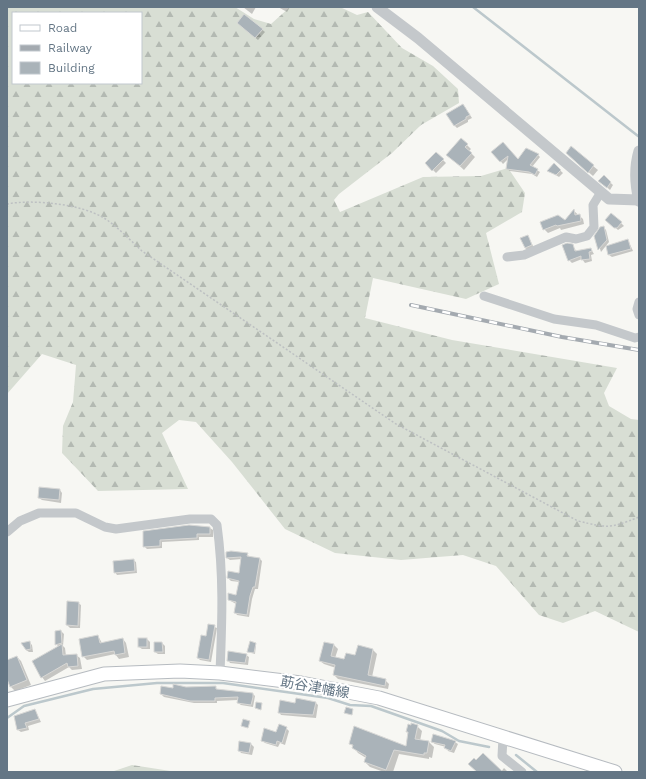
<svg xmlns="http://www.w3.org/2000/svg" width="646" height="779" viewBox="0 0 646 779" font-family="'Work Sans','Noto Sans JP',sans-serif">
<style>
.forest{fill:url(#forest-firs);fill-rule:evenodd}
.shadow{fill:#0003}
.lines{fill:none;stroke-linecap:round;stroke-linejoin:round}
.stream{stroke:#bcc8cc;stroke-width:2.5}
.building{fill:#aab3b9;stroke:#d8d8d6}
.secondary-casing{stroke:#b6bbc0;stroke-width:15}
.path{stroke:#bdc0c2;stroke-width:1.5;stroke-dasharray:2 2;stroke-linecap:butt}
.minor{stroke:#c4c8cb;stroke-width:9}
.tertiary{stroke:#c4c8cb;stroke-width:11}
.secondary{stroke:#fff;stroke-width:13}
.rail-casing{stroke:#a4aab0;stroke-width:4}
.rail{stroke:#fff;stroke-width:2.5;stroke-dasharray:8;stroke-linecap:butt}
.labels{text-anchor:middle;dominant-baseline:central;stroke-width:4;stroke-linejoin:round;paint-order:stroke}
.street-label{font-size:14px;fill:#647685;stroke:#fff}
</style>
<defs>
<pattern id="forest-firs" width="22" height="20" patternUnits="userSpaceOnUse"><rect width="22" height="20" fill="#d8ded4"/><path d="M5 1l3.5 6h-7zM16 11l3.5 6h-7z" fill="#b3b9b2"/></pattern>
</defs>
<rect width="100%" height="100%" fill="#f7f7f3"/>
<g class="forest">
<path d="M7,7H235L254,19L271,24L290,7H340L357,15L368,12L402,48L433,66L458,89L459,103L421,125L392,153L339,194L334,200L340,212L423,177L481,176L508,168L525,193L522,212L486,233L499,284L466,299L373,278L365,318L452,340L617,368L604,393L609,406L631,419L639,420V632L595,611L563,623L539,615L496,566L463,555L401,560L335,553L285,529L232,462L196,422L179,420L162,433L188,489L98,491L62,453L63,426L73,402L76,365L42,354L7,394ZM13,13H141V83H13Z"/>
<polygon points="132,765 177,772 178,772 111,772"/>
</g>
<g class="shadow">
<polygon points="243,7 256,7 252,14"/>
<polygon points="278,7 290,7 287,12"/>
<polygon points="244,15 265,32 258,40 241,26"/>
<polygon points="465,107 472,118 468,120 468,122 457,128 454,125"/>
<polygon points="461,139 471,149 469,151 475,157 464,170 452,159"/>
<polygon points="503,143 518,160 527,149 538,155 540,157 532,167 540,172 537,177 532,174 510,171 507,169 508,159 503,164 493,152"/>
<polygon points="571,148 598,170 593,176 571,157"/>
<polygon points="436,153 446,163 436,173 426,163"/>
<polygon points="554,165 563,173 559,177 549,171"/>
<polygon points="604,177 613,185 610,190 602,183"/>
<polygon points="574,211 583,219 584,224 561,230 560,228 548,233 544,229 565,221"/>
<polygon points="609,222 621,223 624,226 618,230"/>
<polygon points="603,227 606,230 609,242 601,252 596,236"/>
<polygon points="528,236 534,248 528,250 525,248"/>
<polygon points="628,240 633,251 612,257 609,255 607,246"/>
<polygon points="572,245 577,252 591,249 594,254 591,255 592,261 585,263 582,259 572,263 569,260"/>
<polygon points="60,490 62,493 61,503 42,500 39,498"/>
<polygon points="210,528 213,530 213,537 199,537 199,540 162,542 162,548 147,549 144,546 144,532"/>
<polygon points="248,554 246,561 248,555 249,557 260,559 262,561 258,589 255,589 252,599 249,617 237,615 235,612 236,604 229,600 237,596 240,582 231,581 228,578 240,574 242,559 230,560 227,558"/>
<polygon points="133,560 136,562 137,573 117,575 115,572"/>
<polygon points="78,603 81,605 80,628 70,628 67,625"/>
<polygon points="209,625 217,628 211,662 200,660 198,658 207,637"/>
<polygon points="61,631 64,634 63,646 65,648 66,656 76,655 80,658 82,669 72,670 69,667 45,681 42,677 59,647 56,644"/>
<polygon points="98,636 102,643 123,639 126,643 129,657 119,659 115,654 87,660 83,656"/>
<polygon points="147,639 150,642 150,649 142,649 139,647"/>
<polygon points="29,642 32,645 33,652 29,652 26,650"/>
<polygon points="162,643 165,646 165,654 158,654 155,652"/>
<polygon points="324,643 334,645 338,649 335,658 345,661 356,656 358,647 373,650 377,654 372,677 385,680 389,684 388,689 338,679 334,675 336,668 324,664 320,661"/>
<polygon points="256,644 255,654 249,652 248,651"/>
<polygon points="246,655 249,657 248,665 230,663 228,660"/>
<polygon points="17,657 21,661 31,685 15,691 11,687 7,677 7,661"/>
<polygon points="215,687 218,690 253,694 255,696 253,707 241,705 238,703 238,700 217,701 217,703 194,703 164,697 161,694 173,689"/>
<polygon points="316,703 318,705 316,718 281,715 279,712"/>
<polygon points="35,710 41,722 28,726 29,730 21,732 18,730"/>
<polygon points="417,726 422,731 420,741 429,742 434,747 432,758 429,757 429,759 399,754 393,772 384,772 370,767 365,762 366,758 358,753 350,743 407,747 409,734 407,731"/>
<polygon points="286,728 289,731 285,745 280,743 278,747 265,743 262,740"/>
<polygon points="240,742 251,744 254,747 252,755 241,753 239,750"/>
<polygon points="432,742 455,742 458,744 454,753 448,751 446,747 435,744"/>
<polygon points="504,768 508,772 478,772 501,772"/>
</g>
<g class="lines">
<g class="stream">
<polyline points="473,7 638,136"/>
<polyline points="7,718 24,706 93,689 157,683 223,683 328,698 350,705 371,706 442,731 459,741 489,747"/>
<polyline points="516,755 537,772"/>
</g>
</g>
<g class="building">
<polygon points="244,14 263,29 255,38 237,23"/>
<polygon points="463,104 470,115 466,117 466,119 454,126 446,114"/>
<polygon points="461,138 468,144 465,147 472,153 460,166 446,155"/>
<polygon points="503,142 518,159 526,148 539,154 530,165 538,169 535,175 529,172 506,169 508,156 500,162 491,152"/>
<polygon points="571,146 594,165 588,173 566,153"/>
<polygon points="436,152 444,159 432,171 425,163"/>
<polygon points="554,163 561,170 556,175 547,171"/>
<polygon points="604,175 611,182 607,188 598,181"/>
<polygon points="574,209 575,215 580,214 581,221 557,226 556,225 543,230 540,222 558,215 565,220"/>
<polygon points="611,213 622,222 617,228 614,228 605,220"/>
<polygon points="604,226 607,240 598,250 594,236 600,227"/>
<polygon points="528,235 532,245 525,248 520,238"/>
<polygon points="628,239 631,249 608,255 606,246"/>
<polygon points="567,243 573,244 575,251 591,248 592,251 589,252 590,259 581,260 581,256 568,261 562,245"/>
<polygon points="39,487 60,489 59,500 38,498"/>
<polygon points="189,525 210,527 210,534 197,534 197,538 160,540 160,546 143,547 143,531"/>
<polygon points="231,551 248,553 247,556 260,558 255,587 253,587 250,596 247,615 234,613 236,602 228,600 228,593 236,595 239,581 227,578 228,571 239,573 241,557 226,558 226,552"/>
<polygon points="134,559 135,571 114,573 113,561"/>
<polygon points="67,601 79,602 78,626 66,625"/>
<polygon points="208,624 215,625 209,660 197,658 201,635 206,636"/>
<polygon points="61,630 62,643 55,645 55,631"/>
<polygon points="98,635 100,643 123,638 125,653 115,655 114,651 82,657 79,639"/>
<rect x="138" y="638" width="9" height="9"/>
<polygon points="30,641 31,649 26,650 21,643"/>
<polygon points="250,641 256,643 254,653 247,652"/>
<polygon points="154,642 162,642 163,652 154,652"/>
<polygon points="324,642 334,644 331,656 344,659 346,653 355,655 358,645 373,649 368,675 386,679 385,686 333,675 335,665 319,661"/>
<polygon points="62,644 63,655 77,654 78,666 68,667 67,663 41,678 32,661"/>
<polygon points="228,651 247,654 245,663 227,661"/>
<polygon points="17,656 27,680 10,687 7,679 7,660"/>
<polygon points="173,684 186,687 216,686 216,689 253,693 253,697 251,705 237,703 238,697 215,698 215,701 190,701 160,694 161,686 173,688"/>
<polygon points="296,698 316,702 313,715 278,713 280,700 295,703"/>
<polygon points="256,702 262,703 261,710 255,708"/>
<polygon points="346,707 353,709 352,715 344,713"/>
<polygon points="35,709 39,719 25,723 27,728 17,730 14,716"/>
<polygon points="243,719 250,721 248,728 241,726"/>
<polygon points="411,723 418,725 415,739 429,741 427,753 424,753 424,755 394,750 386,770 364,762 366,756 352,748 353,745 349,744 354,726 406,746 408,732 406,732 408,724 411,725"/>
<polygon points="279,724 287,727 282,743 277,741 276,745 261,741 264,728 276,732"/>
<polygon points="433,734 456,741 451,751 444,748 445,745 431,742"/>
<polygon points="239,741 251,743 249,753 238,751"/>
<polygon points="483,753 503,772 477,772 468,764 474,758 476,760"/>
</g>
<g class="lines">
<g class="secondary-casing">
<polyline id="secondary" points="7,700 104,674 180,671 220,673 301,683 379,698 615,772"/>
</g>
<path class="path" d="M7,204C33,199 81,204 104,218C118,227 130,240 142,251L396,424L578,521C608,528 609,529 639,517"/>
<g class="minor">
<polyline points="507,257 524,255 566,237 576,239 587,236 594,227 593,205 601,192"/>
<polyline points="484,296 554,319 596,325 635,338 639,337"/>
<polyline points="639,302 637,309 639,315"/>
<path d="M7,532L20,521L39,513H76L105,527L116,529L190,519H211L217,525C224,576 222,622 220,673"/>
<polyline points="503,738 502,756 522,772"/>
</g>
<g class="tertiary">
<polyline points="377,7 418,38 609,199 639,200"/>
<path d="M639,151C634,168 635,184 639,201"/>
</g>
<use href="#secondary" class="secondary"/>
<g class="rail-casing">
<polyline id="rail" points="411,305 562,337 639,350"/>
</g>
<use href="#rail" class="rail"/>
</g>
<g class="labels">
<g class="street-label">
<text transform="translate(315 687) rotate(10)">莇谷津幡線</text>
</g>
</g>
<rect width="646" height="779" fill="none" stroke="#647685" stroke-width="16"/>
<rect x="12" y="12" width="130" height="72" fill="#ffffff" stroke="#c1c8ce"/>
<rect x="20" y="25" width="20" height="6" fill="#ffffff" stroke="#c1c8ce"/>
<text x="48" y="32" font-size="12" fill="#647685">Road</text>
<rect x="20" y="45" width="20" height="6" fill="#a4aab0" stroke="#c1c8ce"/>
<text x="48" y="52" font-size="12" fill="#647685">Railway</text>
<rect x="20" y="62" width="20" height="12" fill="#aab3b9" stroke="#c1c8ce"/>
<text x="48" y="72" font-size="12" fill="#647685">Building</text>
</svg>
